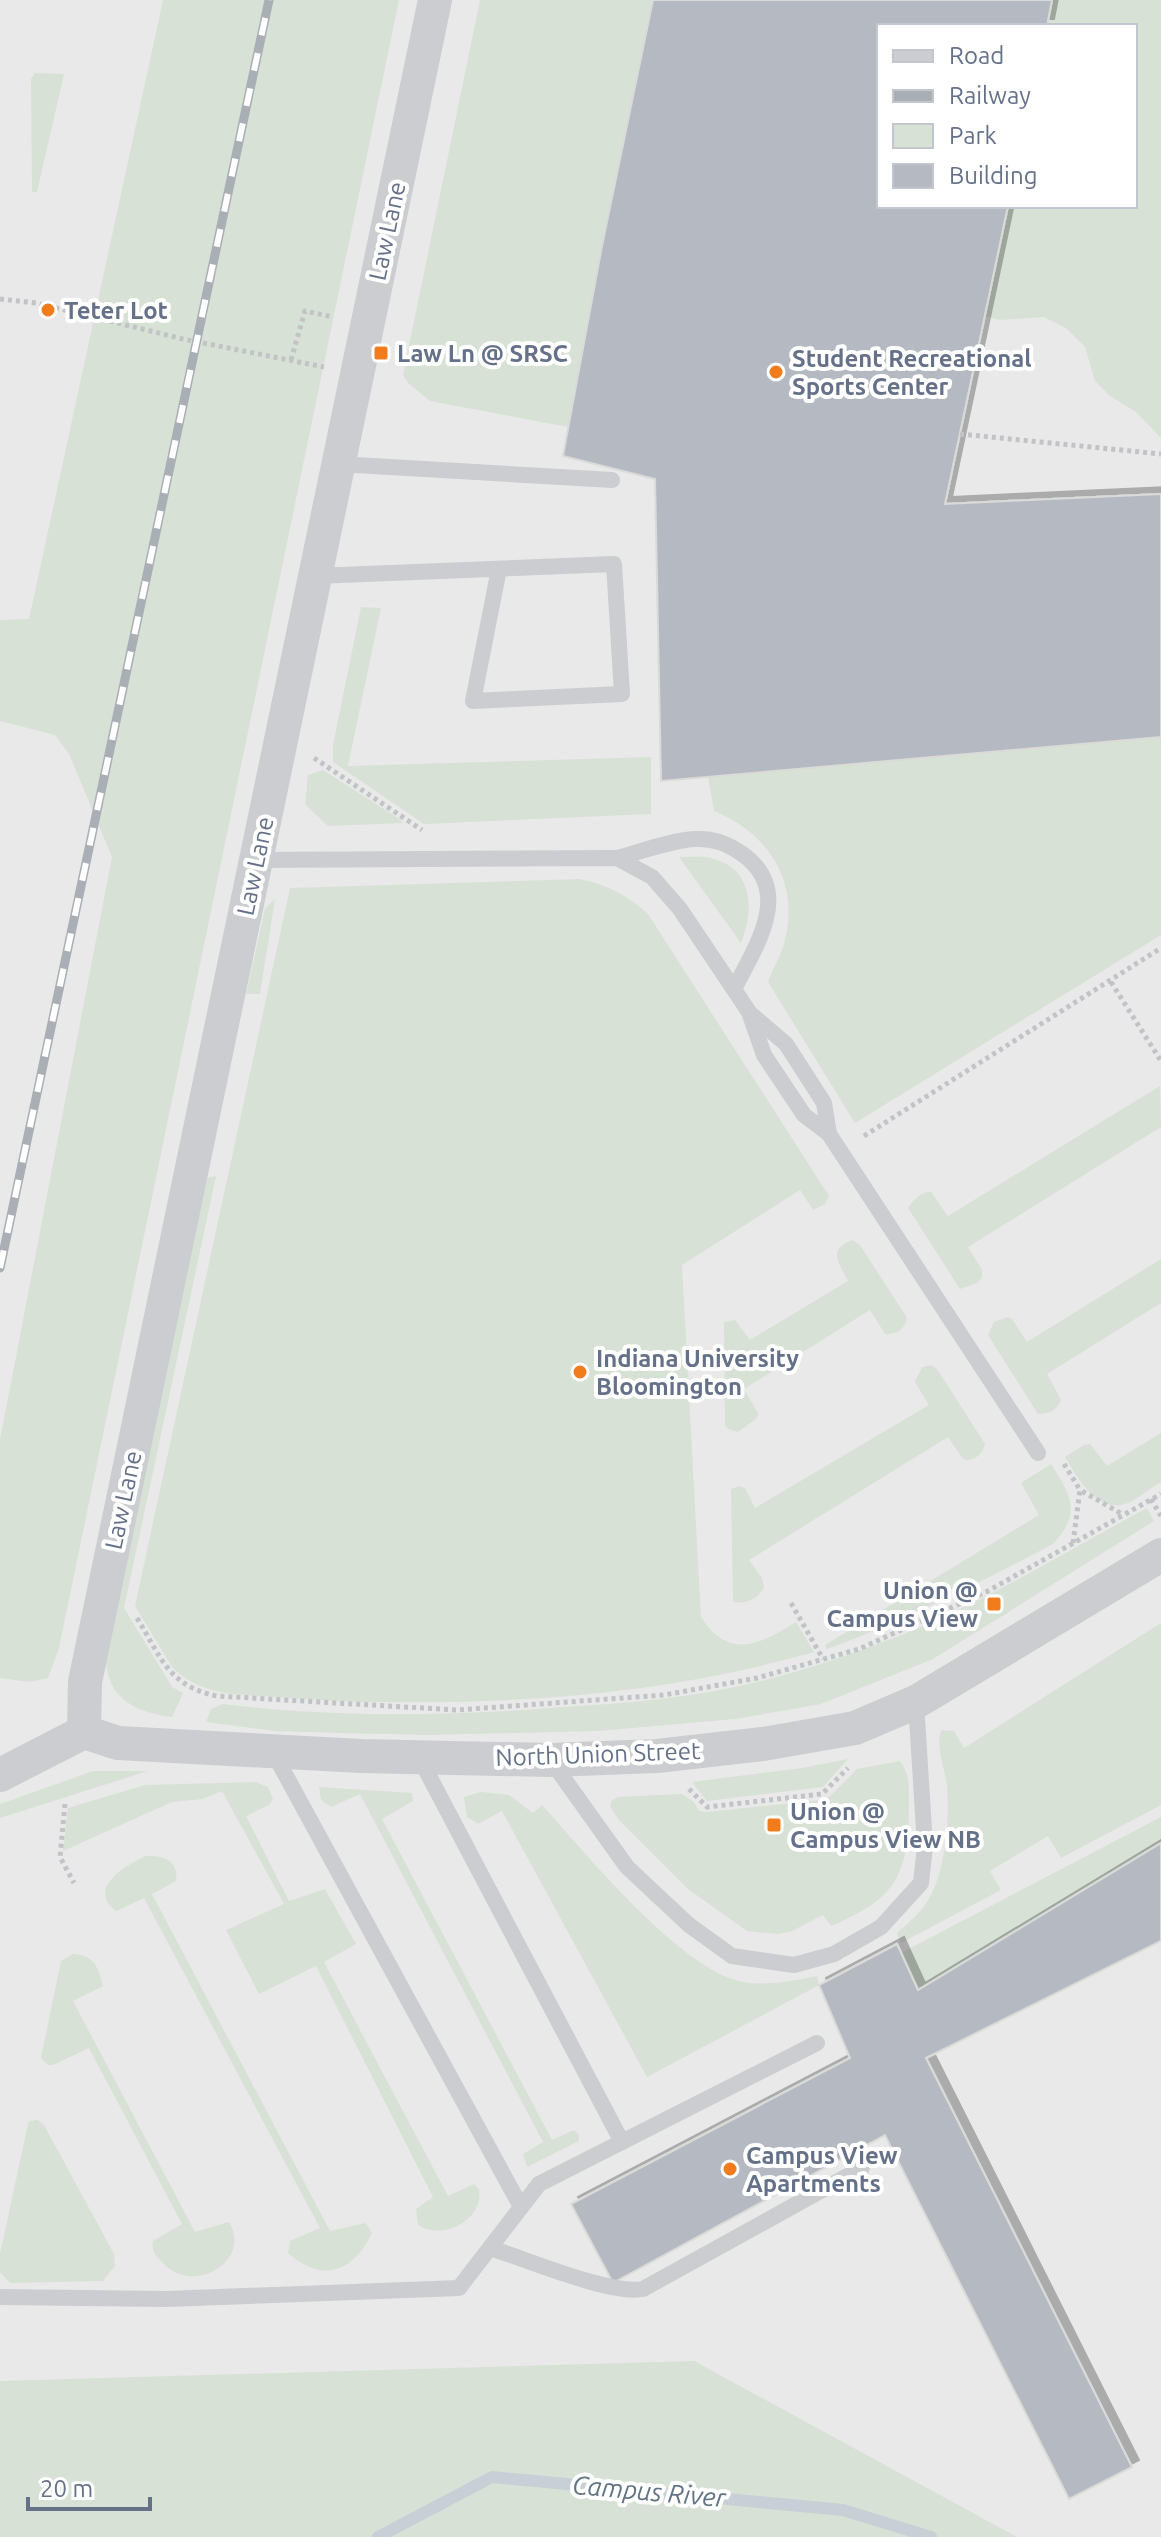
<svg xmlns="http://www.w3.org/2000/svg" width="1161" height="2537" viewBox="0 0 1161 2537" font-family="Ubuntu,sans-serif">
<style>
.built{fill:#e9e9e9;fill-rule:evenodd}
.green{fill:#d8e1d6}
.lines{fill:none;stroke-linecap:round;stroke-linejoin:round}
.stream{stroke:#c8cfd6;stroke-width:12}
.building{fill:#b5bac2;stroke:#dadad8;stroke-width:2;filter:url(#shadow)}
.path{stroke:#c1c3c6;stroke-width:5;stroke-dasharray:4 4;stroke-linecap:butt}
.lane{stroke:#cbcdd1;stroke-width:16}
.street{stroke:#cbcdd1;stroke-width:34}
.rail-casing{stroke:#aaaeb5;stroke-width:9}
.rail{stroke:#fff;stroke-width:6;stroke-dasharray:18;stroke-linecap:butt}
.poi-dot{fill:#f27c1c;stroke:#fff;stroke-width:3}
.labels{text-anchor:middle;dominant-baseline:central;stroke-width:8;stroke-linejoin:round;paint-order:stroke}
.street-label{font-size:24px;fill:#657189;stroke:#fff}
.poi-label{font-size:24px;font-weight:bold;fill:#657189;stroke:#fff;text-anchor:start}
.water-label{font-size:26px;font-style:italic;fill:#617384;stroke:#fff}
</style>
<defs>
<filter id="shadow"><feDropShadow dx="7" dy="-7" stdDeviation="0" flood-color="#0004"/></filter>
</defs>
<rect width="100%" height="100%" fill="#f8f9f5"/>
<path class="built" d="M0,0H1161V2537H0ZM879,26H1135V206H879Z"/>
<g class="green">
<polygon points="163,0 399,0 59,1648 48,1678 30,1682 0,1678 0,1440 112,857 69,754 55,735 0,721 0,620 29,619"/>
<polygon points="480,0 654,0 568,427 430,401 408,383 403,375"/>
<polygon points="1052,0 1161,0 1161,438 1136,412 1110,396 1095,381 1085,347 1066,328 1044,317 1000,320 985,316 1008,206 1135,206 1135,26 1047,26"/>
<polygon points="35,73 64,74 37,192 32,192 31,79"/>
<polygon points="361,607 381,608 348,766 651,757 651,814 424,824 333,762 333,745"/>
<path d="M1161,737V935L855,1123L768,982C772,970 779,959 783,947C802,886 771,834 714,811L708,777Z"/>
<polygon points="323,770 401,820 402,823 328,826 305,804 308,775"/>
<path d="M679,857C688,857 697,856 705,857C752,864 756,907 741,943Z"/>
<path d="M579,879C608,885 627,895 648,914L829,1196L825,1204L813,1210L800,1190L682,1265L701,1617C729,1660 759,1645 796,1622L814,1652C675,1692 529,1704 384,1702C333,1702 282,1697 231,1694C208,1690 189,1684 172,1667L135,1606L290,888Z"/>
<polygon points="275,899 260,994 246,994 265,909"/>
<path d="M1160,1086L1161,1127L968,1247L982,1270V1278L977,1283L960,1289L908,1208C914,1200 921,1191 931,1192L948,1216Z"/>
<path d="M216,1176L124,1608L172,1687L183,1693L172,1717C133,1712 105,1697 106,1654L207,1178Z"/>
<path d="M852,1240L860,1245L907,1318C905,1329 897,1335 885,1334L870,1310L744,1389L758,1413L757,1418L738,1432L728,1429L725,1425L724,1322L735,1320L750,1340L848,1281C840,1264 826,1250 852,1240Z"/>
<path d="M1161,1259V1303L1047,1374L1061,1400C1057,1411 1048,1414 1038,1414L988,1335L994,1322L1008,1317L1012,1319L1027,1342Z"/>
<path d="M932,1365L937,1369L985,1444C983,1454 973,1463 963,1459L948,1437L749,1560L762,1578L764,1587C759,1599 746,1604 733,1602L731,1489L739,1486L745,1488L755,1508L929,1405L915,1382L922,1367Z"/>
<path d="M1161,1433V1482C1150,1488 1139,1498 1128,1503C1097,1515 1078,1478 1065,1457L1084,1445L1090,1444L1107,1466Z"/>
<path d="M1051,1464C1071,1495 1082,1513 1053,1544C979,1583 906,1621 827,1649L825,1645L1039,1515L1021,1483Z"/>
<path d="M1147,1508L1154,1521L933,1659L821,1704L735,1719L598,1731L430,1735L339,1733L274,1731L206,1722L211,1709L223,1704C330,1717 430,1716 538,1709C586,1705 635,1703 683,1696C759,1686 833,1662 904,1634C988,1600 1067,1551 1147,1508Z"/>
<path d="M1161,1623V1805L1061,1858L1048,1836L990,1871L1001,1890L901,1943L897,1933C907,1924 919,1914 927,1902C946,1873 951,1813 946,1780C943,1764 936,1746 941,1730L954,1731L964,1748Z"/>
<polygon points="848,1759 823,1787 707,1801 692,1782 802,1768"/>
<path d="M900,1761C911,1776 909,1791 909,1808C908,1877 895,1899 831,1926L823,1915L792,1931L778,1934L747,1931L688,1889L618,1819L610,1806L612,1800L618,1797L682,1794L694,1802L699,1811L707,1812L822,1800L828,1798L857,1769Z"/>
<polygon points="93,1771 148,1771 0,1818 0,1804"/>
<path d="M256,1782L268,1787L273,1799L269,1805L246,1816L289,1901L325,1889L356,1944L324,1962L448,2196L474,2184L479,2189C484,2220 443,2241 418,2225L416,2209L433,2197L316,1966L259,1994L226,1930L284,1904L222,1791L203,1799L172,1802L63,1851L68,1808L145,1785Z"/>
<polygon points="319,1787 412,1793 413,1801 382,1819 552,2140 574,2130 579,2135 579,2141 527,2167 523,2154 543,2142 360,1794 331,1807 321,1800"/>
<path d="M481,1792L509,1795L533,1813L542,1805C586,1853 680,1970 743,1982C766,1986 794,1981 817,1976L819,1985L647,2077L502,1811L478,1824L467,1817L464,1797Z"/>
<polygon points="1161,1817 1161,1843 918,1990 901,1953"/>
<path d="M146,1856C164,1855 179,1861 176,1881L152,1894L330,2231L366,2223L372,2233C353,2273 322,2283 288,2253L290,2241L320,2228L144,1898L116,1911C86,1888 126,1865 146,1856Z"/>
<path d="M73,1954C94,1955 99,1968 103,1986L73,2001L195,2232L229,2222C253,2262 192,2296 163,2263C156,2256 151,2251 153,2241L182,2224L89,2048L53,2065H48L41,2058L61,1961Z"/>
<polygon points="38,2120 44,2125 114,2254 115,2266 103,2281 10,2283 0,2272 0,2254 28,2124 30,2121"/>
<polygon points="694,2361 1017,2537 0,2537 0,2381"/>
</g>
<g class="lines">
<polyline class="stream" points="378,2537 492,2477 843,2510 931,2537"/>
</g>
<g class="building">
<polygon points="653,0 1052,0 1047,26 879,26 879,206 1008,206 945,504 1161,494 1161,737 661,781 655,479 563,456 602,246"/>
<polygon points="1161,1843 1161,1941 926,2058 1132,2467 1069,2499 885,2135 613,2283 571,2204 850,2058 819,1985 897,1944 918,1990"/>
</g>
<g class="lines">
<g class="path">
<polyline points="0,299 36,303 183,339 324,367"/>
<polyline points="291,360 305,311 333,317"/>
<polyline points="960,434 1161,454"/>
<polyline points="314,758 422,830"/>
<polyline points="1111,982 1161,1061"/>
<polyline points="864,1136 1161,948"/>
<polyline points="1064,1464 1080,1490"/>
<polyline points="1151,1499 1161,1516"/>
<polyline points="1073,1543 1080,1490 1122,1514"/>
<polyline points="791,1603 823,1659"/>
<path d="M137,1618C161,1657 168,1686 217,1696L457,1710L664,1695L757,1678L859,1649L986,1592L1161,1494"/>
<polyline points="689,1789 707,1807 822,1794 848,1768"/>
<polyline points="65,1804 60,1857 74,1883"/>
</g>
<g class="lane">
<polyline points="338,464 612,480"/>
<polyline points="315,576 614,564 622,694 473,701 499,569"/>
<path d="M617,858C640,852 672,840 695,839C713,838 726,843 741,853C795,890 756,946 734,989"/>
<polyline points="256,860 617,858 652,877 680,909 749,1012 764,1055 804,1115 829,1134 1038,1453"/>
<polyline points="752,1015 786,1044 824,1103 829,1134"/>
<polyline points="273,1752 521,2207"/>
<polyline points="419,1757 622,2142"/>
<polyline points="552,1762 627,1867 689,1925 732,1956 794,1965 834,1954 881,1927 921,1883 925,1846 916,1702"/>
<path d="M490,2248C526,2259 610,2295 643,2289L862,2168"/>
<polyline points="0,2297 166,2299 459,2288 539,2184 817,2043"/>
</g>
<g class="street">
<polyline points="84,1732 85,1682 435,0"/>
<polyline points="0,1775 84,1732 118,1743 361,1756 551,1760 657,1756 763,1744 855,1728 916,1702 1161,1555"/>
</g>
<g class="rail-casing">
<polyline id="rail" points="0,1268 269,0"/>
</g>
<use href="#rail" class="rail"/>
</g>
<g class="poi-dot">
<circle cx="48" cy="310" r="8"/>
<rect x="373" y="345" width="16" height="16" rx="4"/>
<circle cx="776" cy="372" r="8"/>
<circle cx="580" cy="1372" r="8"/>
<rect x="986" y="1596" width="16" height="16" rx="4"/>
<rect x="766" y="1817" width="16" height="16" rx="4"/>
<circle cx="730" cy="2169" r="8"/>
</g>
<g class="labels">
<g class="street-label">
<text transform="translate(387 231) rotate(-78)">Law Lane</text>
<text transform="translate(255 866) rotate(-78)">Law Lane</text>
<text transform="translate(123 1500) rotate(-78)">Law Lane</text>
<text transform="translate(598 1754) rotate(-2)">North Union Street</text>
</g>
<g class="poi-label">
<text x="64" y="310">Teter Lot</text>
<text x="397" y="353">Law Ln @ SRSC</text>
<text x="792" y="358">Student Recreational<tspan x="792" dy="28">Sports Center</tspan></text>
<text x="596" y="1358">Indiana University<tspan x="596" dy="28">Bloomington</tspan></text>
<text x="978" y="1590" text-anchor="end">Union @<tspan x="978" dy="28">Campus View</tspan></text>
<text x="790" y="1811">Union @<tspan x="790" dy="28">Campus View NB</tspan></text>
<text x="746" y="2155">Campus View<tspan x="746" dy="28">Apartments</tspan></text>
</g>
<g class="water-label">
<text transform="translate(649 2491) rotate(5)">Campus River</text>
</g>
</g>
<rect x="877" y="24" width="260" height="184" fill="#ffffff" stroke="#c1c6d0" stroke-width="2"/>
<rect x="893" y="50" width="40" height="12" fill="#cbcdd1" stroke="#c1c6d0" stroke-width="2"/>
<text x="949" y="64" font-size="24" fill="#657189">Road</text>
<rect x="893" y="90" width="40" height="12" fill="#aaaeb5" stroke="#c1c6d0" stroke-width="2"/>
<text x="949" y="104" font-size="24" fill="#657189">Railway</text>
<rect x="893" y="124" width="40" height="24" fill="#d8e1d6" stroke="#c1c6d0" stroke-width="2"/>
<text x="949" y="144" font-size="24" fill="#657189">Park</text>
<rect x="893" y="164" width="40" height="24" fill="#b5bac2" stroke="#c1c6d0" stroke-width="2"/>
<text x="949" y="184" font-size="24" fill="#657189">Building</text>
<path d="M28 2497v12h122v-12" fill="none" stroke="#657189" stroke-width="4"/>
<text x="40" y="2497" font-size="24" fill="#657189" stroke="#ffffff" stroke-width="6" paint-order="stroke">20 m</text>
</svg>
